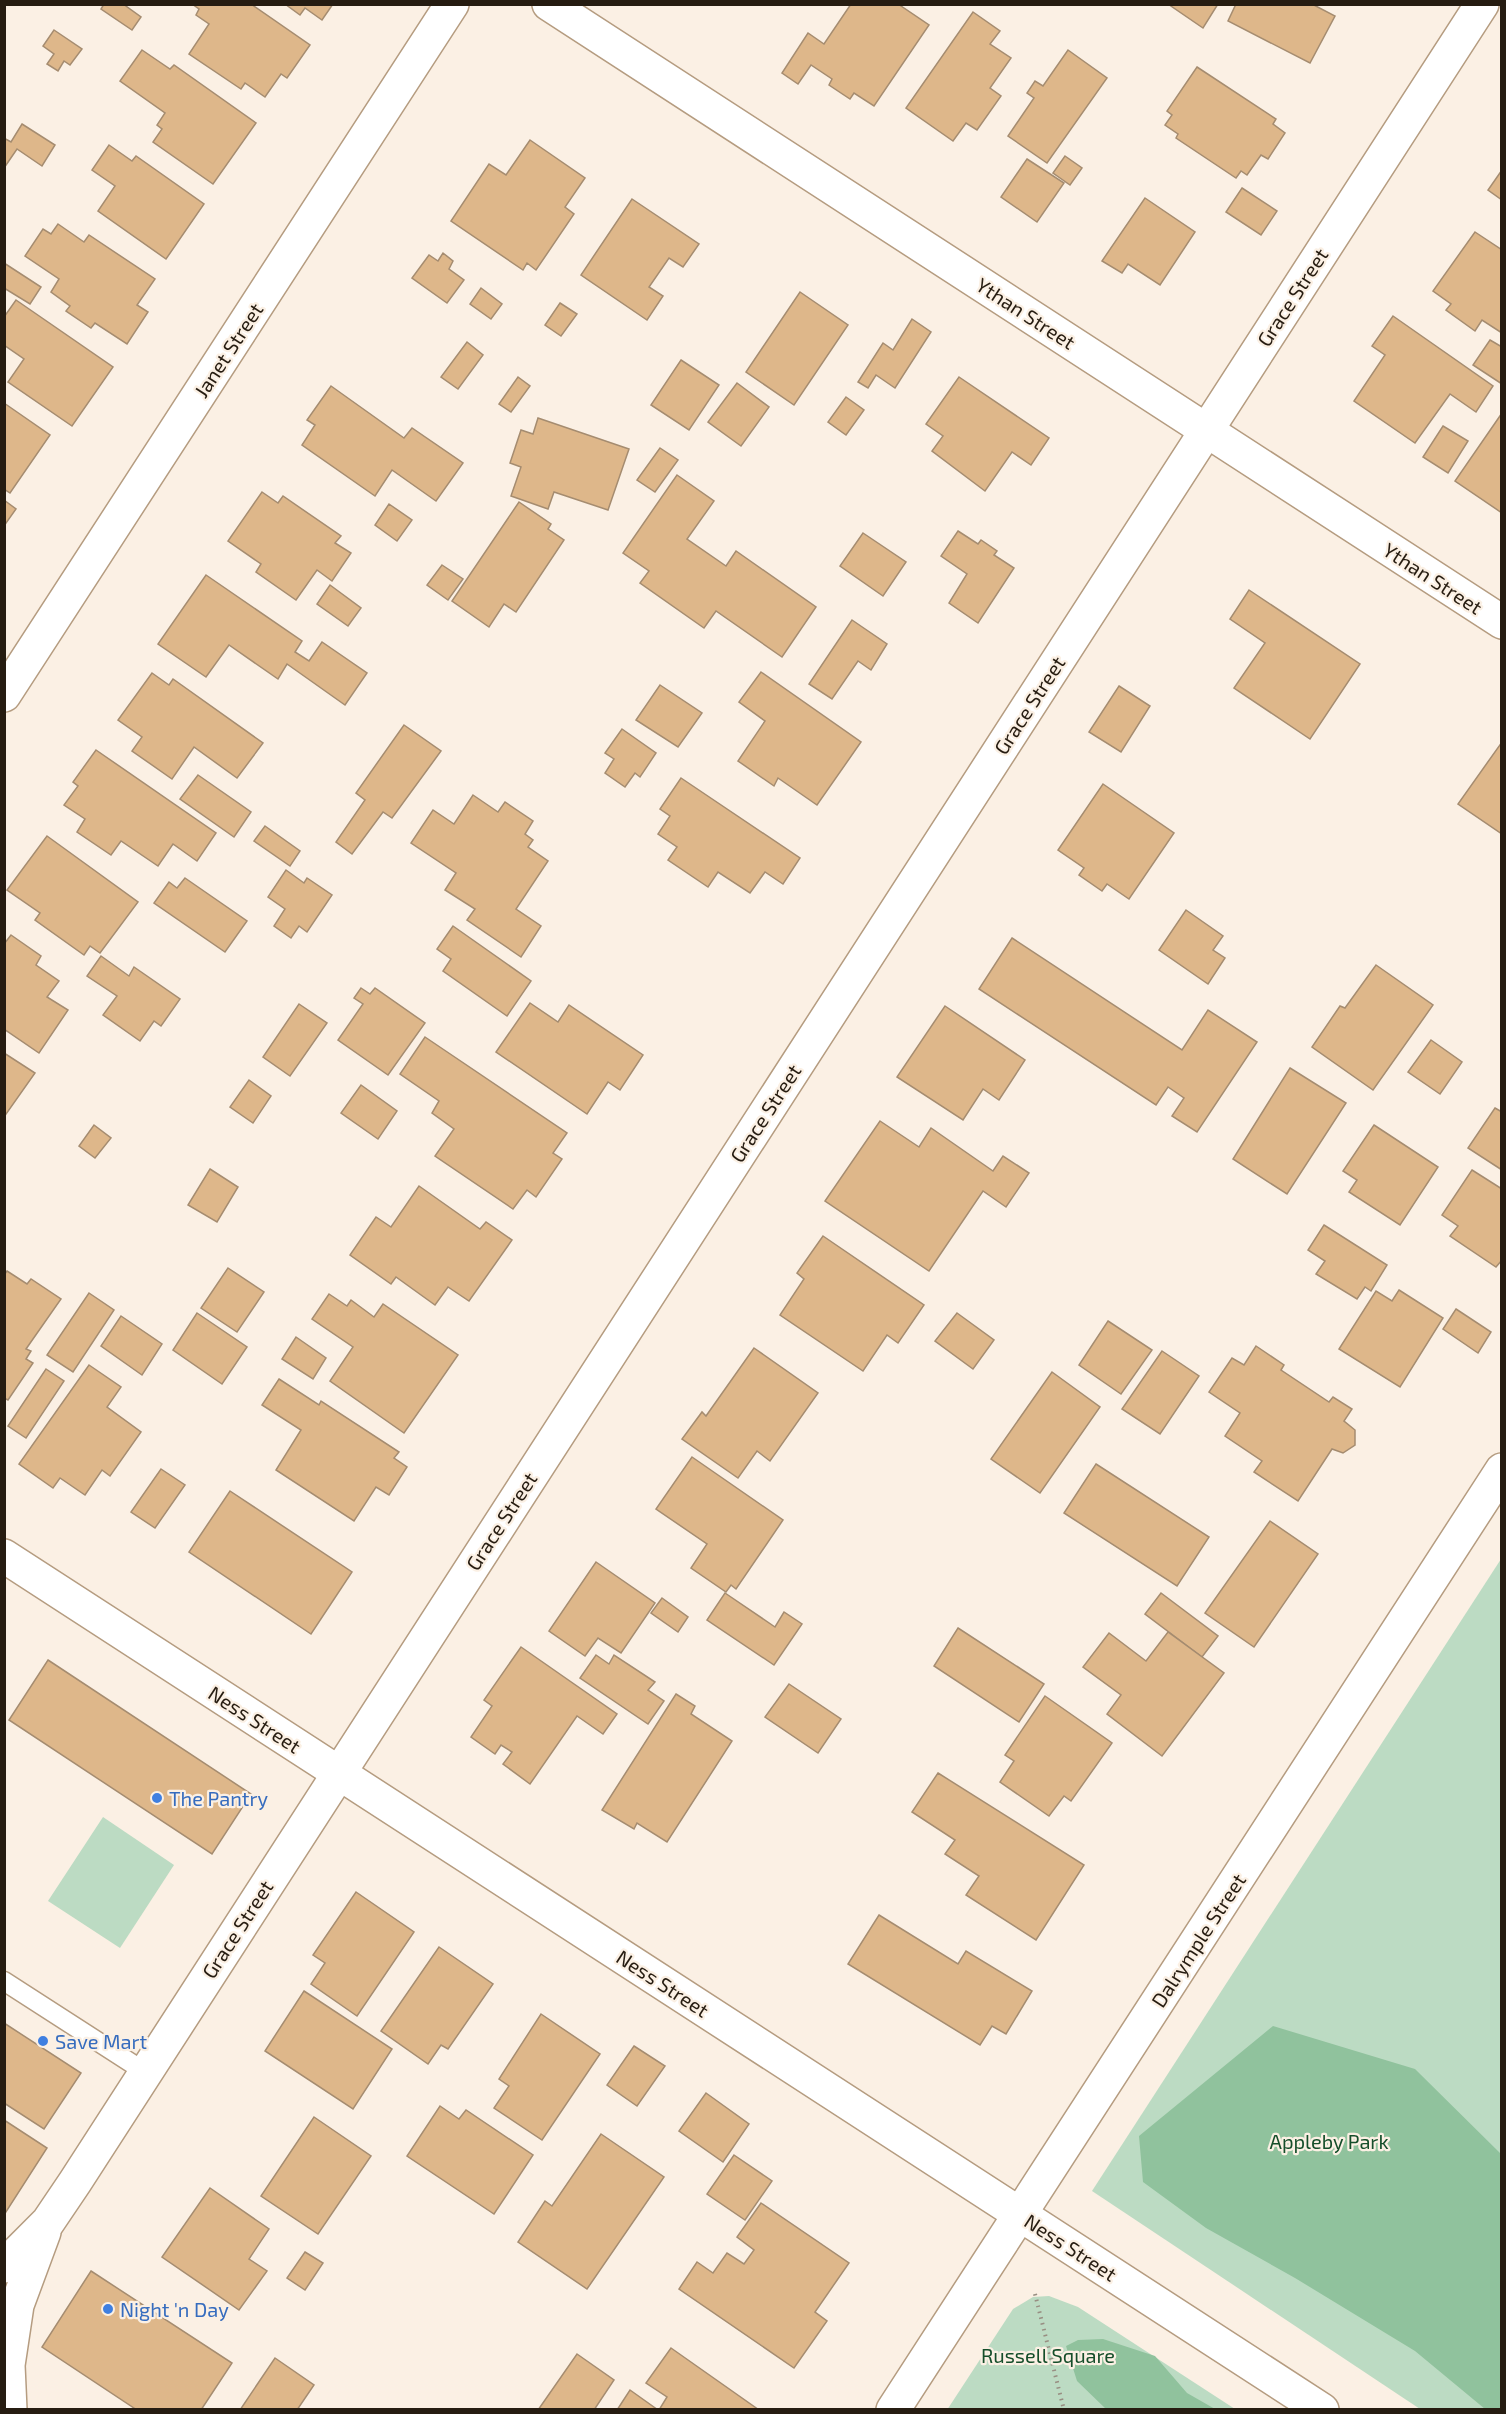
<svg xmlns="http://www.w3.org/2000/svg" width="1506" height="2414" viewBox="0 0 1506 2414" font-family="'Exo 2',sans-serif">
<style>
.green{fill:#bcdbc3}
.forest{fill:#90c29d}
.building{fill:#deb78a;stroke:#a58c70;stroke-width:1.5}
.lines{fill:none;stroke-linecap:round;stroke-linejoin:round}
.service-casing{stroke:#b59c80;stroke-width:21}
.minor-casing{stroke:#b59c80;stroke-width:36}
.path{stroke:#988e82;stroke-width:4;stroke-dasharray:1.5 4.5;stroke-linecap:butt}
.service{stroke:#fff;stroke-width:18}
.minor{stroke:#fff;stroke-width:33}
.shop-dot{fill:#3f7fe0;stroke:#fbf0e4;stroke-width:2}
.labels{text-anchor:middle;dominant-baseline:central;stroke-width:4.5;stroke-linejoin:round;paint-order:stroke}
.street-label{font-size:20px;fill:#261c11;stroke:#fbf0e4}
.shop-label{font-size:20px;fill:#366cbe;stroke:#fbf0e4;text-anchor:start}
.park-label{font-size:20px;fill:#154e2a;stroke:#fbf0e4}
</style>
<rect width="100%" height="100%" fill="#fbf0e4"/>
<g class="green">
<polygon points="1501,1559 1501,2409 1420,2409 1092,2191"/>
<polygon points="103,1817 174,1865 120,1948 48,1901"/>
<polygon points="1049,2296 1078,2307 1235,2409 947,2410 1013,2309 1033,2297"/>
</g>
<g class="forest">
<polygon points="1273,2026 1415,2069 1501,2154 1501,2409 1485,2409 1415,2351 1295,2278 1206,2228 1143,2182 1139,2136"/>
<polygon points="1103,2339 1155,2356 1187,2393 1215,2409 1106,2409 1077,2381 1066,2346 1078,2340"/>
</g>
<g class="building">
<polygon points="104,4 123,4 141,17 132,30 101,9"/>
<polygon points="192,4 251,4 310,45 287,78 281,74 265,97 245,83 241,89 189,54 209,24 196,15 199,9"/>
<polygon points="285,4 333,4 322,20 305,8 300,15"/>
<polygon points="851,4 898,4 929,25 874,106 854,93 850,99 829,85 832,79 811,65 798,84 782,73 808,33 824,44"/>
<polygon points="1168,4 1218,4 1203,28"/>
<polygon points="1236,4 1312,4 1335,16 1310,63 1228,21"/>
<polygon points="973,12 1000,31 990,44 1011,58 990,88 1001,96 977,130 966,123 953,141 906,108"/>
<polygon points="54,30 82,49 70,65 64,61 58,71 47,64 54,54 43,46"/>
<polygon points="142,50 170,69 174,65 256,123 213,184 153,142 162,129 157,125 165,113 120,81"/>
<polygon points="1068,50 1107,78 1047,163 1008,136 1034,98 1027,93 1035,81 1043,86"/>
<polygon points="1197,67 1276,119 1273,124 1285,133 1268,159 1261,155 1247,175 1241,171 1236,178 1176,138 1178,134 1165,125 1172,115 1167,111"/>
<polygon points="22,124 55,145 42,166 17,149 4,168 4,138 11,142"/>
<polygon points="530,140 585,178 565,207 574,214 536,270 527,263 523,270 451,221 489,164 506,175"/>
<polygon points="109,145 132,161 136,156 204,204 166,259 98,211 115,186 92,170"/>
<polygon points="1065,156 1082,168 1070,185 1053,173"/>
<polygon points="1027,159 1064,183 1037,222 1001,197"/>
<polygon points="1502,170 1502,200 1488,190"/>
<polygon points="1242,188 1277,211 1261,235 1226,212"/>
<polygon points="1145,198 1195,232 1160,285 1128,264 1122,273 1102,261"/>
<polygon points="632,199 699,244 683,267 669,258 649,287 663,296 647,320 581,275"/>
<polygon points="58,224 84,242 89,235 155,279 137,305 148,312 127,344 95,323 91,328 66,311 70,306 51,292 59,279 25,256 43,229 51,234"/>
<polygon points="1475,232 1502,250 1502,333 1482,320 1475,331 1446,310 1451,304 1433,291"/>
<polygon points="443,253 453,261 449,269 464,280 447,303 412,278 429,255 438,261"/>
<polygon points="4,263 41,287 30,304 4,288"/>
<polygon points="481,288 502,304 491,319 470,304"/>
<polygon points="800,292 848,325 794,405 746,372"/>
<polygon points="16,300 113,367 72,426 8,382 24,359 4,345 4,317"/>
<polygon points="560,303 577,314 561,336 545,325"/>
<polygon points="1393,316 1493,386 1476,412 1450,394 1415,443 1354,401 1385,355 1372,346"/>
<polygon points="912,319 931,332 895,388 876,375 868,388 858,382 883,343 893,350"/>
<polygon points="1490,340 1502,347 1502,384 1473,365"/>
<polygon points="467,342 483,355 458,389 441,377"/>
<polygon points="681,360 719,385 689,430 651,405"/>
<polygon points="518,377 530,386 511,412 499,404"/>
<polygon points="959,377 1049,438 1031,465 1012,452 985,491 932,451 943,436 926,424"/>
<polygon points="737,383 769,407 741,446 708,422"/>
<polygon points="331,386 404,438 412,428 463,463 436,501 392,470 375,496 302,445 315,425 307,420"/>
<polygon points="846,397 864,410 846,435 828,422"/>
<polygon points="4,403 50,435 10,493 4,489"/>
<polygon points="1502,413 1502,513 1455,481"/>
<polygon points="538,418 629,449 608,510 554,492 548,509 511,496 521,467 510,463 521,430 533,434"/>
<polygon points="1443,426 1468,441 1448,473 1423,457"/>
<polygon points="660,448 678,460 655,492 637,480"/>
<polygon points="677,475 714,501 687,539 726,566 736,551 816,607 782,657 716,611 704,628 640,583 649,571 623,553"/>
<polygon points="262,492 278,503 283,496 341,536 335,543 351,553 332,581 317,570 296,600 256,572 261,564 228,541"/>
<polygon points="4,500 16,509 4,526"/>
<polygon points="519,502 551,524 548,529 564,540 516,612 504,604 489,627 452,601"/>
<polygon points="389,504 412,520 397,541 375,525"/>
<polygon points="958,531 978,544 981,540 997,551 994,555 1014,568 978,623 949,603 967,574 941,556"/>
<polygon points="863,533 906,562 883,596 840,566"/>
<polygon points="442,565 463,579 448,600 427,585"/>
<polygon points="206,575 302,641 295,652 309,661 322,642 367,673 345,705 287,664 278,679 229,645 206,677 158,644"/>
<polygon points="330,585 361,608 348,626 317,604"/>
<polygon points="1249,590 1360,664 1310,739 1234,688 1265,643 1230,619"/>
<polygon points="852,620 887,644 871,670 858,661 832,699 809,684"/>
<polygon points="761,672 861,742 817,805 778,778 774,786 738,761 765,721 739,702"/>
<polygon points="152,673 169,685 173,679 263,743 237,778 194,747 172,779 132,751 142,737 118,720"/>
<polygon points="660,685 702,713 678,747 636,720"/>
<polygon points="1119,686 1150,706 1121,752 1089,732"/>
<polygon points="404,725 441,751 392,818 383,812 352,854 336,842 365,800 356,793"/>
<polygon points="622,729 656,753 640,777 635,773 625,787 605,773 614,759 605,753"/>
<polygon points="1502,742 1502,834 1458,804"/>
<polygon points="96,750 216,833 197,861 173,844 158,866 121,841 111,855 77,832 85,819 64,805 78,786 73,782"/>
<polygon points="198,775 251,812 234,837 180,799"/>
<polygon points="681,778 800,858 783,884 765,872 750,893 718,872 708,887 668,860 677,847 658,834 670,816 660,809"/>
<polygon points="1103,784 1174,833 1129,899 1107,884 1102,891 1079,875 1084,868 1058,850"/>
<polygon points="473,795 498,812 505,802 533,821 525,834 533,840 528,847 548,861 516,909 541,926 521,957 467,920 475,909 445,890 456,873 411,843 433,810 454,824"/>
<polygon points="265,826 300,851 290,866 254,841"/>
<polygon points="47,836 138,902 100,953 90,946 84,955 35,920 40,913 7,890"/>
<polygon points="286,870 304,883 307,878 332,895 307,932 299,926 291,938 274,926 285,909 268,897"/>
<polygon points="185,878 247,921 225,952 154,903 169,882 177,888"/>
<polygon points="1186,910 1223,936 1213,950 1225,958 1208,984 1159,950"/>
<polygon points="453,926 531,981 507,1016 443,971 451,959 437,949"/>
<polygon points="11,935 41,956 36,965 59,981 47,997 68,1010 39,1053 4,1029 4,944"/>
<polygon points="1012,938 1182,1050 1208,1010 1257,1042 1197,1132 1172,1116 1184,1098 1168,1087 1156,1105 979,989"/>
<polygon points="101,956 129,976 134,967 180,999 161,1026 154,1021 140,1041 103,1015 117,996 87,976"/>
<polygon points="1376,965 1433,1005 1373,1090 1312,1047 1340,1006 1345,1008"/>
<polygon points="361,988 370,994 375,988 425,1023 388,1075 338,1040 363,1004 354,998"/>
<polygon points="530,1003 558,1022 569,1005 643,1055 620,1090 608,1082 587,1114 496,1052"/>
<polygon points="299,1004 327,1023 290,1076 263,1057"/>
<polygon points="945,1006 1025,1060 999,1100 983,1089 963,1120 897,1077"/>
<polygon points="425,1037 567,1133 553,1153 562,1159 536,1197 527,1190 513,1209 435,1156 454,1129 432,1113 439,1101 400,1074"/>
<polygon points="1431,1040 1462,1062 1440,1094 1408,1072"/>
<polygon points="4,1053 35,1073 4,1117"/>
<polygon points="1290,1068 1346,1103 1287,1194 1233,1159"/>
<polygon points="249,1080 271,1096 253,1123 230,1107"/>
<polygon points="361,1085 397,1111 378,1139 341,1113"/>
<polygon points="1495,1108 1502,1112 1502,1170 1468,1148"/>
<polygon points="880,1121 919,1147 931,1128 993,1171 1003,1156 1029,1173 1006,1207 983,1191 929,1271 825,1201"/>
<polygon points="94,1125 111,1138 95,1158 79,1146"/>
<polygon points="1374,1125 1438,1167 1400,1225 1349,1192 1357,1180 1343,1171"/>
<polygon points="210,1169 238,1187 217,1222 188,1205"/>
<polygon points="1472,1170 1502,1189 1502,1260 1496,1267 1450,1236 1458,1226 1442,1215"/>
<polygon points="419,1186 480,1229 486,1222 512,1240 469,1301 448,1287 435,1305 396,1277 391,1284 350,1255 376,1217 391,1227"/>
<polygon points="1324,1225 1387,1265 1371,1291 1365,1287 1357,1299 1316,1274 1325,1261 1308,1250"/>
<polygon points="823,1236 924,1305 898,1343 887,1335 863,1371 780,1315 804,1279 797,1273"/>
<polygon points="228,1268 264,1292 237,1332 201,1308"/>
<polygon points="7,1271 27,1284 31,1279 61,1299 26,1349 31,1351 26,1359 33,1363 8,1400 4,1398 4,1275"/>
<polygon points="1399,1290 1443,1318 1400,1387 1339,1349 1376,1291 1392,1301"/>
<polygon points="89,1293 114,1310 73,1372 47,1355"/>
<polygon points="329,1294 347,1306 351,1300 374,1317 383,1304 458,1355 404,1433 330,1381 353,1347 312,1319"/>
<polygon points="1456,1309 1491,1332 1478,1353 1443,1329"/>
<polygon points="197,1313 247,1347 222,1384 173,1350"/>
<polygon points="957,1313 994,1340 973,1369 935,1341"/>
<polygon points="121,1316 162,1344 142,1375 101,1346"/>
<polygon points="1108,1321 1152,1350 1121,1394 1079,1365"/>
<polygon points="296,1337 326,1358 313,1379 282,1359"/>
<polygon points="1256,1346 1284,1365 1281,1370 1329,1402 1333,1397 1352,1409 1344,1421 1355,1430 1355,1445 1343,1453 1332,1449 1298,1501 1254,1472 1262,1461 1225,1436 1240,1413 1209,1392 1232,1358 1244,1365"/>
<polygon points="754,1348 818,1393 770,1461 757,1451 738,1478 682,1439 702,1412 706,1416"/>
<polygon points="1162,1351 1199,1376 1160,1434 1122,1409"/>
<polygon points="89,1365 121,1387 107,1407 141,1432 110,1476 102,1470 85,1495 60,1478 53,1488 19,1464"/>
<polygon points="46,1369 64,1381 26,1438 8,1426"/>
<polygon points="1052,1372 1100,1407 1040,1493 991,1459"/>
<polygon points="279,1379 319,1405 321,1401 399,1452 394,1458 407,1467 389,1495 376,1487 354,1521 276,1470 301,1430 262,1405"/>
<polygon points="692,1457 783,1520 736,1589 731,1585 726,1592 691,1568 707,1544 656,1509"/>
<polygon points="1096,1464 1209,1537 1177,1586 1064,1513"/>
<polygon points="161,1469 185,1485 155,1528 131,1512"/>
<polygon points="230,1491 352,1572 311,1634 189,1552"/>
<polygon points="1270,1521 1318,1554 1254,1647 1205,1613"/>
<polygon points="596,1562 655,1603 621,1653 598,1638 585,1656 549,1631"/>
<polygon points="725,1593 775,1627 784,1612 802,1624 774,1665 707,1620"/>
<polygon points="1161,1593 1218,1636 1202,1657 1145,1614"/>
<polygon points="662,1598 688,1617 678,1632 651,1613"/>
<polygon points="958,1628 1044,1684 1019,1722 934,1666"/>
<polygon points="1168,1632 1224,1673 1162,1756 1107,1714 1121,1695 1083,1667 1109,1633 1146,1661"/>
<polygon points="521,1647 617,1714 603,1734 577,1716 530,1784 503,1764 512,1752 501,1745 495,1754 471,1737 492,1706 484,1700"/>
<polygon points="596,1655 609,1664 614,1655 655,1682 648,1690 664,1701 648,1724 580,1678"/>
<polygon points="48,1660 251,1794 212,1854 9,1720"/>
<polygon points="789,1684 841,1719 818,1753 765,1717"/>
<polygon points="676,1694 695,1706 691,1714 732,1741 667,1842 637,1823 634,1829 602,1810"/>
<polygon points="1045,1696 1112,1743 1071,1801 1064,1796 1049,1816 1000,1782 1014,1761 1005,1755"/>
<polygon points="938,1773 1084,1865 1036,1940 966,1895 979,1876 945,1854 955,1840 912,1812"/>
<polygon points="356,1892 414,1932 357,2016 311,1984 325,1963 313,1955"/>
<polygon points="879,1915 958,1964 966,1951 1032,1991 1006,2034 992,2026 980,2045 848,1964"/>
<polygon points="439,1947 493,1984 448,2049 441,2045 428,2064 381,2031"/>
<polygon points="304,1991 392,2049 353,2109 265,2051"/>
<polygon points="541,2014 600,2054 542,2140 494,2108 509,2086 499,2079"/>
<polygon points="4,2023 81,2073 44,2129 4,2103"/>
<polygon points="634,2046 665,2066 637,2106 607,2085"/>
<polygon points="706,2093 749,2124 723,2162 679,2131"/>
<polygon points="440,2106 459,2119 466,2110 533,2155 494,2214 407,2156"/>
<polygon points="314,2117 371,2156 318,2234 261,2196"/>
<polygon points="4,2120 47,2148 4,2215"/>
<polygon points="601,2134 664,2177 587,2289 518,2242 545,2201 552,2206"/>
<polygon points="734,2155 772,2181 745,2220 707,2194"/>
<polygon points="210,2188 269,2229 249,2259 267,2271 239,2310 162,2257"/>
<polygon points="761,2203 849,2263 815,2312 827,2321 794,2368 679,2289 697,2262 713,2273 727,2253 744,2264 754,2250 737,2237"/>
<polygon points="305,2252 323,2263 305,2290 287,2278"/>
<polygon points="91,2271 232,2363 201,2410 137,2410 42,2347"/>
<polygon points="671,2348 759,2410 659,2410 667,2397 646,2383"/>
<polygon points="577,2354 614,2380 594,2410 538,2410"/>
<polygon points="275,2358 314,2385 297,2410 240,2410"/>
<polygon points="630,2390 658,2410 617,2410"/>
</g>
<g class="lines">
<g class="service-casing">
<polyline id="service" points="4,1981 145,2072"/>
</g>
<g class="minor-casing">
<g id="minor">
<polyline points="549,4 1502,622"/>
<polyline points="4,695 452,4"/>
<polyline points="4,1556 1322,2410"/>
<polyline points="4,2266 48,2222 75,2182 1482,4"/>
<polyline points="10,2410 8,2365 17,2305 44,2232"/>
<polyline points="893,2410 1502,1470"/>
</g>
</g>
<polyline class="path" points="1035,2294 1064,2410"/>
<use href="#service" class="service"/>
<use href="#minor" class="minor"/>
</g>
<g class="shop-dot">
<circle cx="157" cy="1798" r="6"/>
<circle cx="43" cy="2041" r="6"/>
<circle cx="108" cy="2309" r="6"/>
</g>
<g class="labels">
<g class="street-label">
<text transform="translate(1292 297) rotate(-57)">Grace Street</text>
<text transform="translate(1026 313) rotate(33)">Ythan Street</text>
<text transform="translate(228 350) rotate(-57)">Janet Street</text>
<text transform="translate(1433 578) rotate(33)">Ythan Street</text>
<text transform="translate(1029 705) rotate(-57)">Grace Street</text>
<text transform="translate(765 1113) rotate(-57)">Grace Street</text>
<text transform="translate(501 1521) rotate(-57)">Grace Street</text>
<text transform="translate(255 1719) rotate(33)">Ness Street</text>
<text transform="translate(237 1929) rotate(-57)">Grace Street</text>
<text transform="translate(1198 1940) rotate(-57)">Dalrymple Street</text>
<text transform="translate(663 1983) rotate(33)">Ness Street</text>
<text transform="translate(1071 2247) rotate(33)">Ness Street</text>
</g>
<g class="shop-label">
<text x="169" y="1798">The Pantry</text>
<text x="55" y="2041">Save Mart</text>
<text x="120" y="2309">Night 'n Day</text>
</g>
<g class="park-label">
<text x="1329" y="2141">Appleby Park</text>
<text x="1048" y="2355">Russell Square</text>
</g>
</g>
<rect width="1506" height="2414" fill="none" stroke="#261c11" stroke-width="12"/>
</svg>
